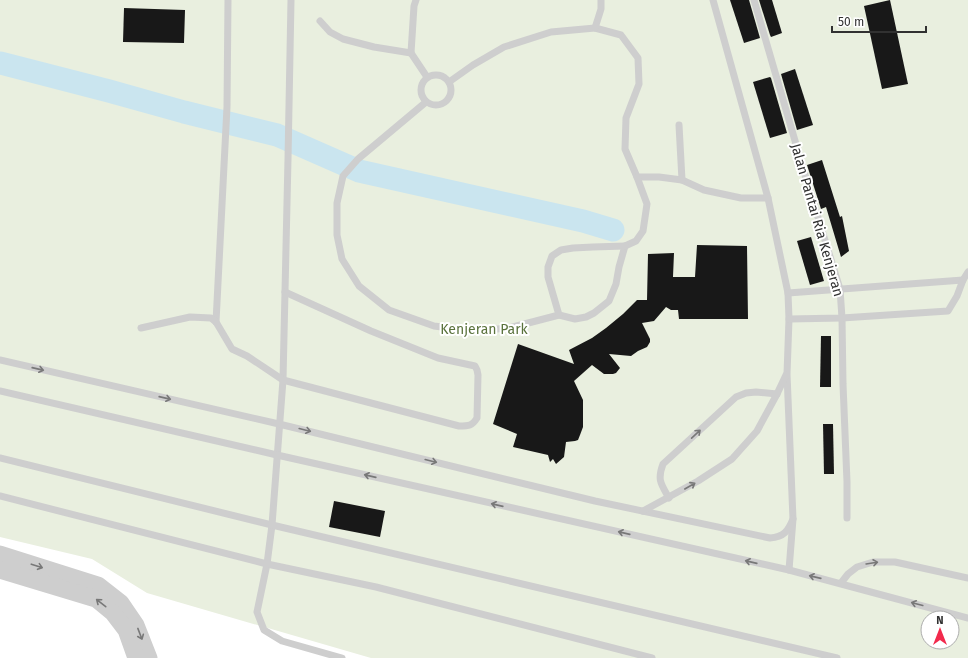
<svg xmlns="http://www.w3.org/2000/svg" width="968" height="658" viewBox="0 0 968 658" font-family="'Fira Sans',sans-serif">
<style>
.green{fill:#e9efdf;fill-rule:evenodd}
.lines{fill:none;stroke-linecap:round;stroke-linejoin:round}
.river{stroke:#cae5ef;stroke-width:23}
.building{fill:#181818}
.service{stroke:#cecece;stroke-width:7}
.tertiary{stroke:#cecece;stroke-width:17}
.oneway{stroke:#787878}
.labels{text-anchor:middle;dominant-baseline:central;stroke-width:4;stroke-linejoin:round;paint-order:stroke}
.street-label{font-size:14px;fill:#313131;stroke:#fff}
.park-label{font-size:14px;fill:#59713b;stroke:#fff}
</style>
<rect width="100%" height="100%" fill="#fff"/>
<path class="green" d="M0,0H968V658H371L147,593L92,559L0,537ZM928,618H952V642H928Z"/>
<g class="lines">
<polyline class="river" points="0,63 109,91 184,112 277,135 359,171 583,221 613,230"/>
</g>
<g class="building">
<polygon points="730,0 749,0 760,38 744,43"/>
<polygon points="759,0 772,0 782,33 771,37 770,35"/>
<polygon points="890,0 908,84 882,89 864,6"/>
<polygon points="124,8 185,10 184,43 123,42"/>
<polygon points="795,69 813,125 797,130 781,74"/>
<polygon points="770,77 771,78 787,133 770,138 753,82"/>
<polygon points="822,160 840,217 842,216 849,251 841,257 826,207 821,209 807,165"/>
<polygon points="811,237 824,281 810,285 797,241"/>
<polygon points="697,245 747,246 748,319 679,319 678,310 671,310 666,307 654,321 642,323 650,339 650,342 647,347 638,351 631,356 609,354 620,368 616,373 613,374 604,374 592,365 574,381 583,400 583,427 580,435 578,440 575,441 566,442 564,457 556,464 553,459 550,462 548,455 513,447 517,434 493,424 518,344 574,364 569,350 592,338 606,328 623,314 637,300 647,300 648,254 674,253 673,277 695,277"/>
<polygon points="821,336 831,336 831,387 820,387"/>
<polygon points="823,424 833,424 834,474 824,474"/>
<polygon points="334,501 385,511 380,537 329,527"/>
</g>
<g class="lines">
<g class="service">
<polyline points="291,0 288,159 283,380 272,525 267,564 257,612 264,630 282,641 342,658"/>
<polyline points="416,0 414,6 411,53 427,77"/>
<polyline points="601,0 601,9 595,28 621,35 638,58 639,84 626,118 625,149 637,177 659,177 682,180 704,190 741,198 768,198"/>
<polyline points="713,0 768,198 788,293 789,319 787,374 793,519 789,570"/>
<polyline points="754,0 805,175 840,289 842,318 843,384 847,482 847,518"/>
<polyline points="320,21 330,32 343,39 374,47 411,53"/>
<circle cx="436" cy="90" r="15"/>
<polyline points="449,82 473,65 504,47 551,32 595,28"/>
<polyline points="426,102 358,159 343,176 337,203 337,235 342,259 359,286 389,310 434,326 473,331 509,328 559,315 575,319 586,317 594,313 609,301 616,284 619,267 625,246 636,241 643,231 647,204 637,177"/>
<polyline points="679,125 682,180"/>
<polyline points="788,293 963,280"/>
<polyline points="559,315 548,277 548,267 552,256 561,250 573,248 593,247 625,246"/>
<polyline points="789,319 842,318 948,311 957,296 963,280 968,272"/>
<polyline points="216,322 227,107 228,0"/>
<path d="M141,328L190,317L211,318L216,322L232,349L247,356L283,380L459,426C469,426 472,426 477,418L478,375L477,370L475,366L438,358L371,331L285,292"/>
<path d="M0,360L279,424L595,501L770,538C784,537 788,531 793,519"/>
<polyline points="0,391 277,455 789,570 968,618"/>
<polyline points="0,458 272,525 837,658"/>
<polyline points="0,496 267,564 376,587 652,658"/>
<path d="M669,498C661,484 657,480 663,464L736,397L746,393L756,392L777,394"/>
<polyline points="643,511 698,481 732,459 757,431 777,394 786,375"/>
<polyline points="841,583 848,574 857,567 873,562 895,562 968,578"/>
</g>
<g class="tertiary">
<polyline points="0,554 98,585 121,603 136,625 149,658"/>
<polyline points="0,570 96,599 113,613 126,630 136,658"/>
</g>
</g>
<defs><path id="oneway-shaft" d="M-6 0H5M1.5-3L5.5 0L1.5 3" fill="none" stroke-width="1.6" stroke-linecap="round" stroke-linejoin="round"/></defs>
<g class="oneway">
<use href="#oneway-shaft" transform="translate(38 369) rotate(13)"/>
<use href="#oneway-shaft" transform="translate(165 398) rotate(13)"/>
<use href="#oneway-shaft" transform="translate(305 430) rotate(14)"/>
<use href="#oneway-shaft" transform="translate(696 434) rotate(-43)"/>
<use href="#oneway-shaft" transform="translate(431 461) rotate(14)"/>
<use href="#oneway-shaft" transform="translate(370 476) rotate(-167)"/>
<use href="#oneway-shaft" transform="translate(690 486) rotate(-30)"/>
<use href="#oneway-shaft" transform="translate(497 505) rotate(-167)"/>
<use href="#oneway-shaft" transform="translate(624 533) rotate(-167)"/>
<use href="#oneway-shaft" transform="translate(751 562) rotate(-167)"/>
<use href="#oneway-shaft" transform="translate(872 563) rotate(-9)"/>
<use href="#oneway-shaft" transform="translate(37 566) rotate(18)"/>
<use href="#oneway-shaft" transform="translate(815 577) rotate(-167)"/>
<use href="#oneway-shaft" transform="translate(101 603) rotate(-142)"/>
<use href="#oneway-shaft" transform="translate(917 604) rotate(-165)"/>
<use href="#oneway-shaft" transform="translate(140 634) rotate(69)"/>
</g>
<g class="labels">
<g class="street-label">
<text transform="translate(817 220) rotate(74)">Jalan Pantai Ria Kenjeran</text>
</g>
<g class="park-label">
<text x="484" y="329">Kenjeran Park</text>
</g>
</g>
<g transform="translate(940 630)"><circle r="19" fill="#ffffff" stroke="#adadad"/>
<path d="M0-3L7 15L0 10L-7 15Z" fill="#f22a4c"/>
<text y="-6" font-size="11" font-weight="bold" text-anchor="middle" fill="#313131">N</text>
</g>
<path d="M832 26v6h94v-6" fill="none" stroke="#313131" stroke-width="2"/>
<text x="838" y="26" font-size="12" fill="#313131" stroke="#ffffff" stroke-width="3" paint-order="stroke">50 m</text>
</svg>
